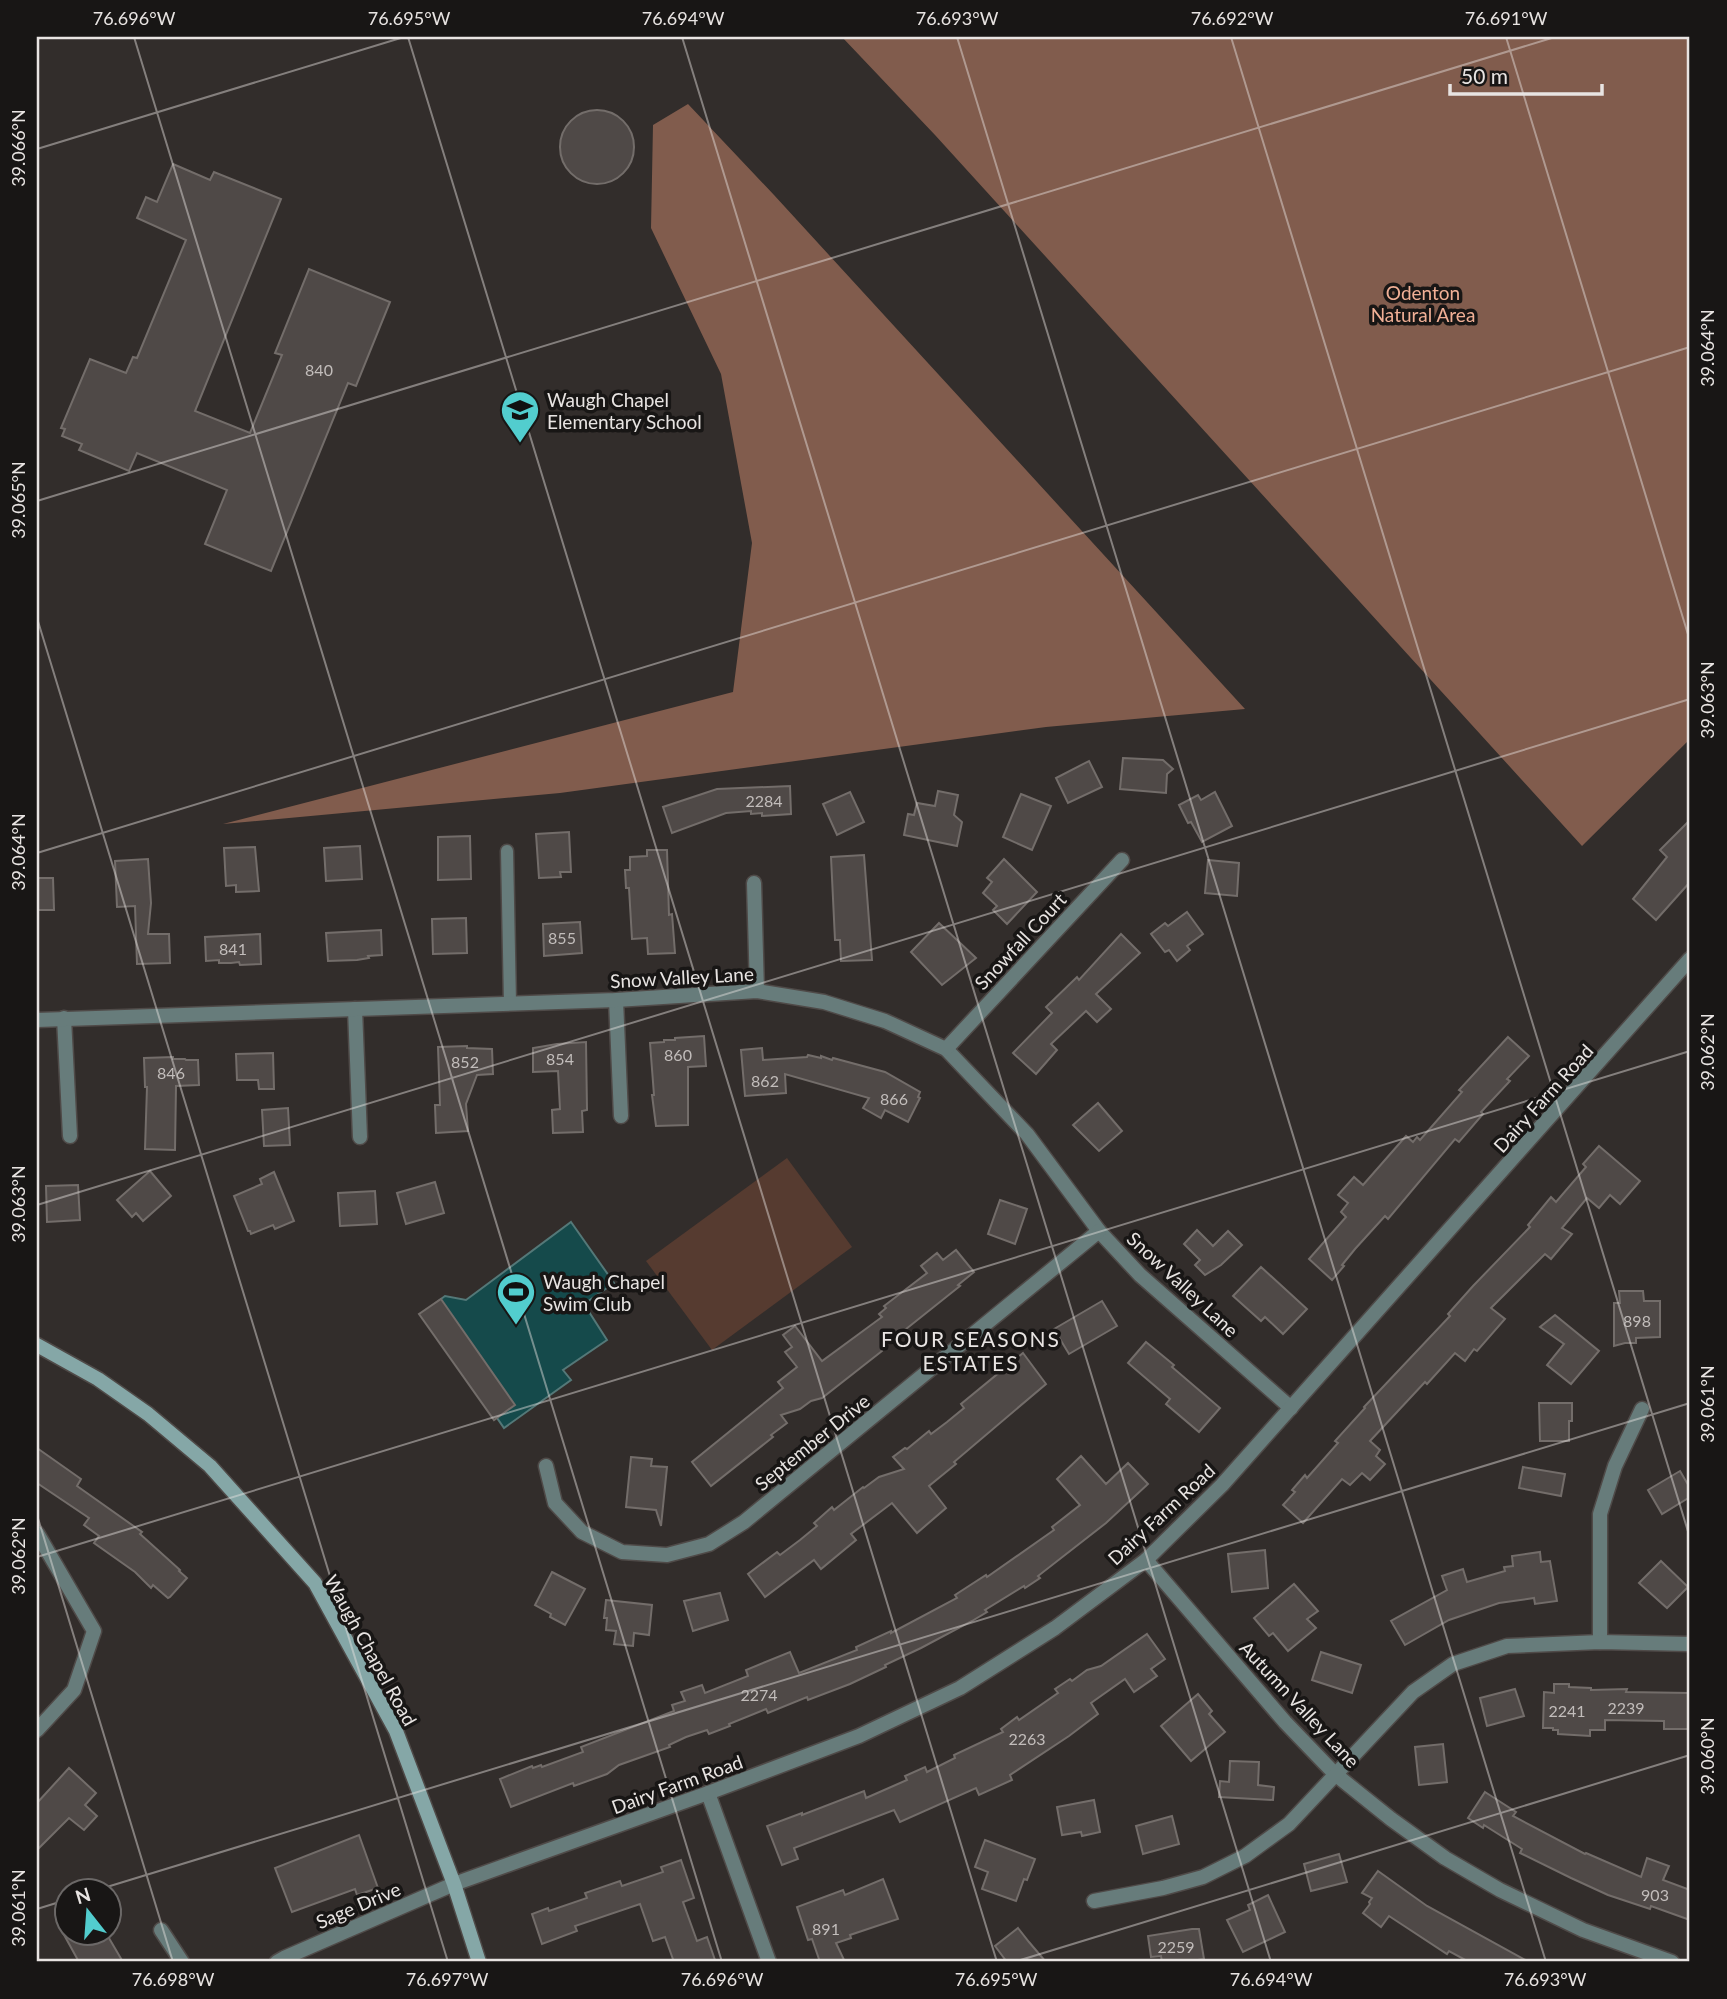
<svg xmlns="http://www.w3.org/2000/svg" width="1727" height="1999" viewBox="0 0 1727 1999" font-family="Lato,sans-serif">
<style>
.green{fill:#563b30}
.forest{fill:#815c4d}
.water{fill:#154a4b;stroke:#547878;stroke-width:2}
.building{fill:#4f4947;stroke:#736d6a;stroke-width:2}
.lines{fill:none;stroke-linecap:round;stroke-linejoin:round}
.lane-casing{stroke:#4f4a48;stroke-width:15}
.street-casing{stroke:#4f4a48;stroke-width:17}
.secondary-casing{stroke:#4f4a48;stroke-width:17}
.lane{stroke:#677c7b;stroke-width:12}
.street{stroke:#677c7b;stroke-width:14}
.secondary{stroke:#85a7a7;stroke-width:14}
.ticks{fill:none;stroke:#e8e4e2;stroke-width:2;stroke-opacity:0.45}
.labels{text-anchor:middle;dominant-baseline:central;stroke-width:7;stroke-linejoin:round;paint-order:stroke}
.number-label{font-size:16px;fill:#c2bdbb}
.park-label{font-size:19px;fill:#f1b096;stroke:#181615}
.poi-label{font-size:19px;fill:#e8e4e2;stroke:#181615;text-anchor:start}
.street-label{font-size:19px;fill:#e8e4e2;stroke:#181615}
.neighbourhood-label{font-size:21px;letter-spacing:2px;fill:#e8e4e2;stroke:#181615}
.neatline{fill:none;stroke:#e8e4e2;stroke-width:2.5}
.ticks-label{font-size:18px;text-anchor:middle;fill:#e8e4e2}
</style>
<rect width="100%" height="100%" fill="#322d2b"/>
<polygon class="green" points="787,1158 852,1247 712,1350 646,1261"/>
<g class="forest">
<polygon points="842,37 1690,37 1690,739 1582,846 935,135"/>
<polygon points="688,104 774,195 1245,709 1046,727 560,793 223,824 733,692 752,543 721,374 651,228 653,125"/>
</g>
<polygon class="water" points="571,1222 614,1283 584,1304 607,1340 563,1370 571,1380 504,1428 424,1312 445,1296 466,1300"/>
<g class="building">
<circle cx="597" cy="147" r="37"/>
<polygon points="173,164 210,180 214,172 281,199 195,411 250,433 282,355 275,353 309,269 390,302 356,386 348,383 271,571 205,544 227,490 137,453 129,471 79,450 82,444 62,436 65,429 61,428 90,359 126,373 133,357 137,358 186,240 137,218 146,197 157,202"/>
<polygon points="1123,758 1163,760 1173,769 1167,774 1166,793 1120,789"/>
<polygon points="1089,761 1102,787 1068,803 1056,778"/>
<polygon points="790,786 791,814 762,816 762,813 751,814 751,811 726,813 672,833 663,807 717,789"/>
<polygon points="938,791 958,795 954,815 962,822 957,846 904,835 908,814 914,815 917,803 935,806"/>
<polygon points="850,792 864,822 837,835 823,804"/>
<polygon points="1215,792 1232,826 1202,842 1191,822 1188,823 1179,805 1198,795 1201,800"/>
<polygon points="1021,794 1051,806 1032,850 1003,837"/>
<polygon points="1690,820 1690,882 1656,920 1633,899 1667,857 1660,850"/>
<polygon points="569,832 571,872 560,872 561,877 539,878 536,834"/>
<polygon points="470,836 471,879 438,880 438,837"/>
<polygon points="360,846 362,879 326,881 324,848"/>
<polygon points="255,847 259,891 236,892 236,885 226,886 224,848"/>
<polygon points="647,850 667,850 669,915 672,914 675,953 648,954 647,938 632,939 629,888 626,888 625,870 630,870 630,857 647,856"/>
<polygon points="864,855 872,960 841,961 840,940 835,940 831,857"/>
<polygon points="148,859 151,903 148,934 169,934 170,963 137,964 135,906 117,907 115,861"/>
<polygon points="1004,859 1037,892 1007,924 993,910 997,906 983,893 992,882 987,878"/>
<polygon points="1208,860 1239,863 1237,896 1205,893"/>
<polygon points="37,878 53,878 54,910 37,910"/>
<polygon points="1187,912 1203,934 1187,946 1190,950 1177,961 1169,950 1165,952 1151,934 1165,923 1168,926"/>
<polygon points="466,918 467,953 433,954 432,919"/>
<polygon points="580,922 582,953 544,956 543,924"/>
<polygon points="939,923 976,958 942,985 911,952"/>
<polygon points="381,930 382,955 368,956 369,958 357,960 328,961 326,933"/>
<polygon points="260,934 261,964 240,965 239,962 231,963 219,963 219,960 206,961 205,937"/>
<polygon points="1121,934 1140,953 1096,994 1111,1009 1097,1022 1086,1011 1051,1044 1057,1050 1036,1074 1013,1053 1052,1013 1046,1007 1077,977 1079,980"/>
<polygon points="704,1036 706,1066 688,1067 688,1125 656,1126 652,1095 654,1095 650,1043 664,1042 664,1040 675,1040 675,1038"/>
<polygon points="1508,1037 1529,1056 1507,1079 1510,1081 1481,1112 1483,1114 1459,1142 1455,1139 1388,1219 1385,1216 1355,1249 1342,1265 1344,1266 1332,1280 1309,1259 1346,1217 1341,1212 1348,1203 1338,1195 1354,1177 1363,1185 1406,1136 1413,1142 1417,1137 1420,1140 1462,1092 1459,1090"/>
<polygon points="586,1042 587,1110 582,1111 583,1132 553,1133 552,1110 560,1109 558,1071 533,1072 533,1048 557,1044"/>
<polygon points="467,1046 467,1048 492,1049 493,1074 477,1075 466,1104 468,1131 436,1133 435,1105 440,1105 438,1047"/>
<polygon points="762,1048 763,1060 807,1057 808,1055 821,1058 821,1056 832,1060 833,1058 885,1072 920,1092 918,1097 920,1098 908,1122 885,1110 881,1118 863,1108 869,1098 785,1074 786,1093 745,1096 741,1050"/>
<polygon points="273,1053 274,1089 259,1089 258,1080 237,1080 236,1054"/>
<polygon points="173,1057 173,1059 185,1059 186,1060 198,1060 199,1085 176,1086 175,1150 145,1149 147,1087 145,1087 144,1058"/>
<polygon points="1098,1103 1122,1131 1099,1151 1073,1125"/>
<polygon points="288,1108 290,1145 264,1146 262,1110"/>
<polygon points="1599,1146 1640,1181 1620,1204 1610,1195 1599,1208 1587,1198 1562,1228 1572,1234 1551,1259 1545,1254 1491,1308 1505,1319 1477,1351 1474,1349 1465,1361 1455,1353 1427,1384 1425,1382 1370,1441 1380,1450 1376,1456 1385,1464 1370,1480 1362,1473 1350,1485 1342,1479 1303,1523 1283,1505 1295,1492 1292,1490 1305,1475 1307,1478 1338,1443 1335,1441 1365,1408 1364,1407 1450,1316 1448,1314 1473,1286 1530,1227 1528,1225 1551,1197 1556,1202 1586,1167 1583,1164"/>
<polygon points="150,1171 171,1196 143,1221 136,1213 132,1217 117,1200"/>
<polygon points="274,1172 294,1221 275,1229 273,1225 251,1234 250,1231 248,1231 234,1196 262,1184 260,1179"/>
<polygon points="435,1182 444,1213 406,1224 397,1193"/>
<polygon points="78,1185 80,1220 47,1222 46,1186"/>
<polygon points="375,1191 377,1224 340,1226 338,1193"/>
<polygon points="1000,1200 1027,1209 1015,1244 988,1234"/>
<polygon points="1197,1230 1213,1246 1228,1231 1242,1245 1221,1265 1205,1275 1195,1265 1200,1260 1184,1244"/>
<polygon points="956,1250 974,1272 958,1285 960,1286 881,1349 882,1351 822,1398 811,1401 800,1409 781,1415 787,1423 771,1435 773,1437 711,1486 692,1462 783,1388 778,1382 797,1367 785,1352 792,1347 783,1335 795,1326 822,1361 882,1317 879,1314 886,1308 884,1306 927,1273 921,1266 937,1253 943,1260"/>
<polygon points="1261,1267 1307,1309 1283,1334 1265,1317 1261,1321 1233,1296"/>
<polygon points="1619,1291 1643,1291 1644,1301 1660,1301 1660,1337 1636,1338 1636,1343 1625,1343 1614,1346 1614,1303 1620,1303"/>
<polygon points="441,1299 515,1405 494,1420 419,1314"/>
<polygon points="1102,1301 1117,1326 1069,1354 1054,1329"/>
<polygon points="1555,1315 1599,1351 1571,1384 1547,1365 1564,1344 1540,1327"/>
<polygon points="1146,1342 1174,1365 1172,1367 1220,1408 1199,1432 1166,1404 1170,1399 1128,1363"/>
<polygon points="1023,1353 1046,1384 954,1462 956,1464 929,1486 946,1508 917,1533 892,1503 851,1534 856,1540 821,1569 814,1560 765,1597 748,1574 777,1552 780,1555 800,1540 817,1526 814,1523 832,1507 834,1510 863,1487 864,1488 879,1477 904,1469 893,1457 905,1448 907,1449 929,1431 931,1434 947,1422 964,1408 961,1404"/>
<polygon points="1539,1403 1572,1403 1572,1421 1569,1421 1569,1441 1540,1441"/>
<polygon points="37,1448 81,1479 77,1486 142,1532 140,1534 180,1570 179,1571 187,1578 170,1597 168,1598 153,1585 151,1588 135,1572 94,1543 99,1536 84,1525 89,1518 37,1483"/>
<polygon points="1081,1456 1106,1484 1128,1463 1148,1484 1106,1523 1038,1576 1040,1578 1025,1588 1024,1586 985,1610 987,1612 972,1621 921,1648 885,1665 886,1667 850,1684 808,1700 807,1697 768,1713 766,1709 729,1724 730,1726 709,1734 707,1730 686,1737 669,1745 670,1747 619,1765 607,1774 574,1786 573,1783 511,1807 500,1779 532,1766 533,1768 541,1765 542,1767 583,1752 581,1747 674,1711 672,1705 685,1701 681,1692 702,1685 705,1693 748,1676 746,1670 790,1652 799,1673 857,1650 856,1647 891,1631 891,1633 957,1598 955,1595 986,1575 987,1577 1054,1530 1052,1527 1080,1505 1057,1479"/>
<polygon points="631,1457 652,1459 651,1466 667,1467 661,1526 656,1510 626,1507"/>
<polygon points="1523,1467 1565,1474 1561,1496 1519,1488"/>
<polygon points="1680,1471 1690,1488 1690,1497 1662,1514 1648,1490"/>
<polygon points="1265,1550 1268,1588 1232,1592 1228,1554"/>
<polygon points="1540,1552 1541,1562 1550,1561 1557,1601 1535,1604 1534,1598 1499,1603 1449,1620 1405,1645 1391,1621 1447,1590 1442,1576 1463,1569 1467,1582 1505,1571 1504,1567 1513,1566 1512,1556"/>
<polygon points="1661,1561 1688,1587 1667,1608 1639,1583"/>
<polygon points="552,1572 585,1589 565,1625 550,1617 551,1614 535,1605"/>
<polygon points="1294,1584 1318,1611 1307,1619 1316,1628 1288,1651 1273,1633 1269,1636 1254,1618"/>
<polygon points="720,1593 728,1620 693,1631 684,1601"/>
<polygon points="606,1600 652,1605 649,1635 634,1633 633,1646 614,1644 616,1631 606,1630 607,1618 604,1618"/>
<polygon points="1147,1634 1165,1659 1151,1669 1157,1676 1134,1692 1125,1679 1091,1703 1098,1714 1069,1736 1010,1775 1012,1780 979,1795 976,1788 900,1822 894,1810 794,1848 798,1859 782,1865 767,1826 802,1813 802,1815 864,1791 866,1798 907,1780 905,1776 925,1767 927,1772 955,1758 954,1755 1003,1732 1001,1729 1017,1717 1019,1720 1058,1693 1055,1689 1070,1679 1072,1681 1087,1670 1101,1666"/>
<polygon points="1321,1652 1361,1665 1352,1693 1312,1680"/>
<polygon points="1554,1684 1569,1684 1569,1687 1591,1688 1591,1690 1627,1689 1626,1692 1690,1693 1690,1729 1664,1729 1664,1721 1605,1720 1605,1730 1590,1730 1590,1736 1558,1734 1558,1730 1553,1730 1553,1728 1543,1728 1544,1692 1554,1693"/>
<polygon points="1515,1689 1524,1716 1487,1726 1480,1698"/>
<polygon points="1198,1694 1212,1711 1209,1714 1225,1732 1191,1761 1161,1726"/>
<polygon points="1443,1744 1447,1782 1419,1785 1415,1747"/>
<polygon points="1230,1761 1259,1762 1258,1785 1274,1787 1273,1800 1219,1797 1220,1781 1229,1782"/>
<polygon points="69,1768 96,1793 85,1805 97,1816 84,1830 69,1818 37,1850 37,1803"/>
<polygon points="1485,1792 1516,1812 1513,1816 1585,1854 1586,1853 1641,1877 1647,1858 1669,1866 1663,1880 1690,1890 1690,1920 1651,1906 1650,1909 1608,1895 1571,1878 1520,1853 1522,1849 1484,1825 1483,1828 1468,1818"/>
<polygon points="1094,1800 1100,1832 1082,1836 1081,1832 1062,1835 1057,1807"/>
<polygon points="1172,1816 1179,1844 1143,1854 1136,1826"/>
<polygon points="359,1835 378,1888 357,1895 355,1889 292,1912 275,1868"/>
<polygon points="985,1840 1035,1859 1027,1880 1024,1879 1016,1901 982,1889 988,1872 975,1867"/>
<polygon points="1339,1854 1347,1882 1311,1891 1304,1864"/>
<polygon points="681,1860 694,1898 683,1902 697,1941 707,1937 715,1960 706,1962 674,1962 665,1937 653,1941 640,1904 575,1926 577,1931 542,1944 532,1914 548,1908 549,1911 587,1898 585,1893 620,1881 622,1886 663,1872 661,1867"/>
<polygon points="1378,1871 1427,1906 1529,1962 1469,1962 1449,1951 1447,1954 1389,1916 1381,1927 1363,1913 1370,1904 1369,1902 1372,1898 1362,1893"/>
<polygon points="883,1879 898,1919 850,1935 851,1938 836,1943 845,1962 820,1962 812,1939 808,1940 797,1907 843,1890 845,1895"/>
<polygon points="1268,1895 1285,1932 1243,1952 1227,1920 1250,1910 1248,1905"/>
<polygon points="1018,1928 1029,1942 1046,1962 1007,1962 995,1946"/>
<polygon points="1192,1929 1199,1929 1204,1959 1184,1962 1162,1962 1161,1956 1151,1957 1148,1936"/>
<polygon points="63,1933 106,1933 123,1962 79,1962"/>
</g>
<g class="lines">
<g class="lane-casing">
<polyline id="lane" points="507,851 510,1003"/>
</g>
<g class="street-casing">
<g id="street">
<polyline points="754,883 757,991"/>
<polyline points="616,1000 621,1116"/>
<polyline points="355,1009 360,1137"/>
<polyline points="64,1018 70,1136"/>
<polyline points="37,1020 616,1000 757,991 824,1002 885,1021 946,1049 1027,1134 1099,1231 1140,1275 1291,1408"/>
<polyline points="946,1049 1122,860"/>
<polyline points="546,1466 555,1503 582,1532 622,1552 667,1555 709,1544 744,1522 1099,1231"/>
<polyline points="37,1533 94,1631 74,1690 37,1730"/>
<polyline points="1146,1560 1285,1722 1335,1774 1391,1819 1445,1858 1500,1890 1583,1930 1672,1962"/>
<polyline points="1600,1642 1600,1514 1615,1466 1642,1409"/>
<polyline points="708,1793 769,1962"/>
<polyline points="1094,1901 1163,1888 1203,1877 1245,1856 1289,1824 1413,1692 1453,1664 1507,1646 1600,1642 1690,1644"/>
<polyline points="161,1930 182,1962"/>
<polyline points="277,1962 284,1958 454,1884 708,1793 859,1736 960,1688 1055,1628 1146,1560 1222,1485 1690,959"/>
</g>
</g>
<g class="secondary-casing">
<polyline id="secondary" points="37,1345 98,1379 148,1414 210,1466 315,1583 396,1731 454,1884 479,1962"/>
</g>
<use href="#lane" class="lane"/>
<use href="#street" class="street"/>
<use href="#secondary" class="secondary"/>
</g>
<path class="ticks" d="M134,37L722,1962M408,37L997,1962M682,37L1271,1962M957,37L1546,1962M1231,37L1690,1538M1506,37L1690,641M37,149L404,37M37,501L1555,37M37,618L448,1962M37,853L1690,347M37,1205L1690,699M37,1515L173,1962M37,1557L1690,1051M97,1890L1690,1403M37,1909L66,1900M1014,1962L1690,1755"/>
<defs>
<g id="school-pin" transform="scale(2.0125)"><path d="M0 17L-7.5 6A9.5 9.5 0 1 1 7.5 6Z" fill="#52cdce" stroke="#181615"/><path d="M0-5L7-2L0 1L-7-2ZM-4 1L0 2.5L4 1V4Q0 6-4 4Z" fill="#111"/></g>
<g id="stadium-pin" transform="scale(2.0125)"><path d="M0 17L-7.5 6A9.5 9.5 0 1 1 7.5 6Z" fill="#52cdce" stroke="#181615"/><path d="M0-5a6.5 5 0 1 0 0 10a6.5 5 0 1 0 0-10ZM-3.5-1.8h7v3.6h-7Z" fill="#111"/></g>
</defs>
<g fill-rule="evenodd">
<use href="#school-pin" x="520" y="410"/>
<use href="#stadium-pin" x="516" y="1292"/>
</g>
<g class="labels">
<g class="number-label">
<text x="319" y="369">840</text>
<text x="764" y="800">2284</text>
<text x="562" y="937">855</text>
<text x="233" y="948">841</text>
<text x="678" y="1054">860</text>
<text x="560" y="1058">854</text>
<text x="465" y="1061">852</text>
<text x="171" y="1072">846</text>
<text x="765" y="1080">862</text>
<text x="894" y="1098">866</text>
<text x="1637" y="1320">898</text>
<text x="759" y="1694">2274</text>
<text x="1626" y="1707">2239</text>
<text x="1567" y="1710">2241</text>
<text x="1027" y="1738">2263</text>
<text x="1655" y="1894">903</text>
<text x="826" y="1928">891</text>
<text x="1176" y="1946">2259</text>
</g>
<g class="park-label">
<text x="1423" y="292">Odenton<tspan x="1423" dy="22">Natural Area</tspan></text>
</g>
<g class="poi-label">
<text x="547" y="399">Waugh Chapel<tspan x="547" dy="22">Elementary School</tspan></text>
<text x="543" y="1281">Waugh Chapel<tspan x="543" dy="22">Swim Club</tspan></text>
</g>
<g class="street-label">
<text transform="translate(1020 941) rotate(-47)">Snowfall Court</text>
<text transform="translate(682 977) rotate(-3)">Snow Valley Lane</text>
<text transform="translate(1543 1098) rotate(-48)">Dairy Farm Road</text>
<text transform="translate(1183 1284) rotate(43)">Snow Valley Lane</text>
<text transform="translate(812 1442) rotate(-39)">September Drive</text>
<text transform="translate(1161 1514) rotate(-43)">Dairy Farm Road</text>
<text transform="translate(371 1650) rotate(61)">Waugh Chapel Road</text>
<text transform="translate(1300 1704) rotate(47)">Autumn Valley Lane</text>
<text transform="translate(677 1784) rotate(-20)">Dairy Farm Road</text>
<text transform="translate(358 1905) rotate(-23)">Sage Drive</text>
</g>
<g class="neighbourhood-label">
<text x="971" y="1338">FOUR SEASONS<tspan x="971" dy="24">ESTATES</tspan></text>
</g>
</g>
<rect width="1727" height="1999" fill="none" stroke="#181615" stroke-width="77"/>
<g transform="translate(88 1912) rotate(343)"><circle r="33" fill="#181615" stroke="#6b6867" stroke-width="2"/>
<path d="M0-5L12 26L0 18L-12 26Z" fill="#52cdce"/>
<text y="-10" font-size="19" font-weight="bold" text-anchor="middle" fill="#e8e4e2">N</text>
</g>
<path d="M1450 84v10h152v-10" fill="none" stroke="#e8e4e2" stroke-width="3.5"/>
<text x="1461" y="84" font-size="21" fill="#e8e4e2" stroke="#181615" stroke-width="5" paint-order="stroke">50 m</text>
<rect x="38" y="38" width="1650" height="1922" class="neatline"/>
<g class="ticks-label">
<text x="134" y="25">76.696°W</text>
<text x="409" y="25">76.695°W</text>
<text x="683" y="25">76.694°W</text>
<text x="957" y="25">76.693°W</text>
<text x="1232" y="25">76.692°W</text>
<text x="1506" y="25">76.691°W</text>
<text transform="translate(19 148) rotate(-90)" y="6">39.066°N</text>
<text transform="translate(1708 348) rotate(-90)" y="6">39.064°N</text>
<text transform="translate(19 500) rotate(-90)" y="6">39.065°N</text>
<text transform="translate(1708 700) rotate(-90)" y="6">39.063°N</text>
<text transform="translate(19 852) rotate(-90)" y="6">39.064°N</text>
<text transform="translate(1708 1052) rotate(-90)" y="6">39.062°N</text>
<text transform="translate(19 1204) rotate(-90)" y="6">39.063°N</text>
<text transform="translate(1708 1404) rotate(-90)" y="6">39.061°N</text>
<text transform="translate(19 1556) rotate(-90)" y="6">39.062°N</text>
<text transform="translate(1708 1756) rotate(-90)" y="6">39.060°N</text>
<text transform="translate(19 1908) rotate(-90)" y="6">39.061°N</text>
<text x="173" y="1986">76.698°W</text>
<text x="447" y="1986">76.697°W</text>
<text x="722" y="1986">76.696°W</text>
<text x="996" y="1986">76.695°W</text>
<text x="1271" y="1986">76.694°W</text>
<text x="1545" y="1986">76.693°W</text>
</g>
</svg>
